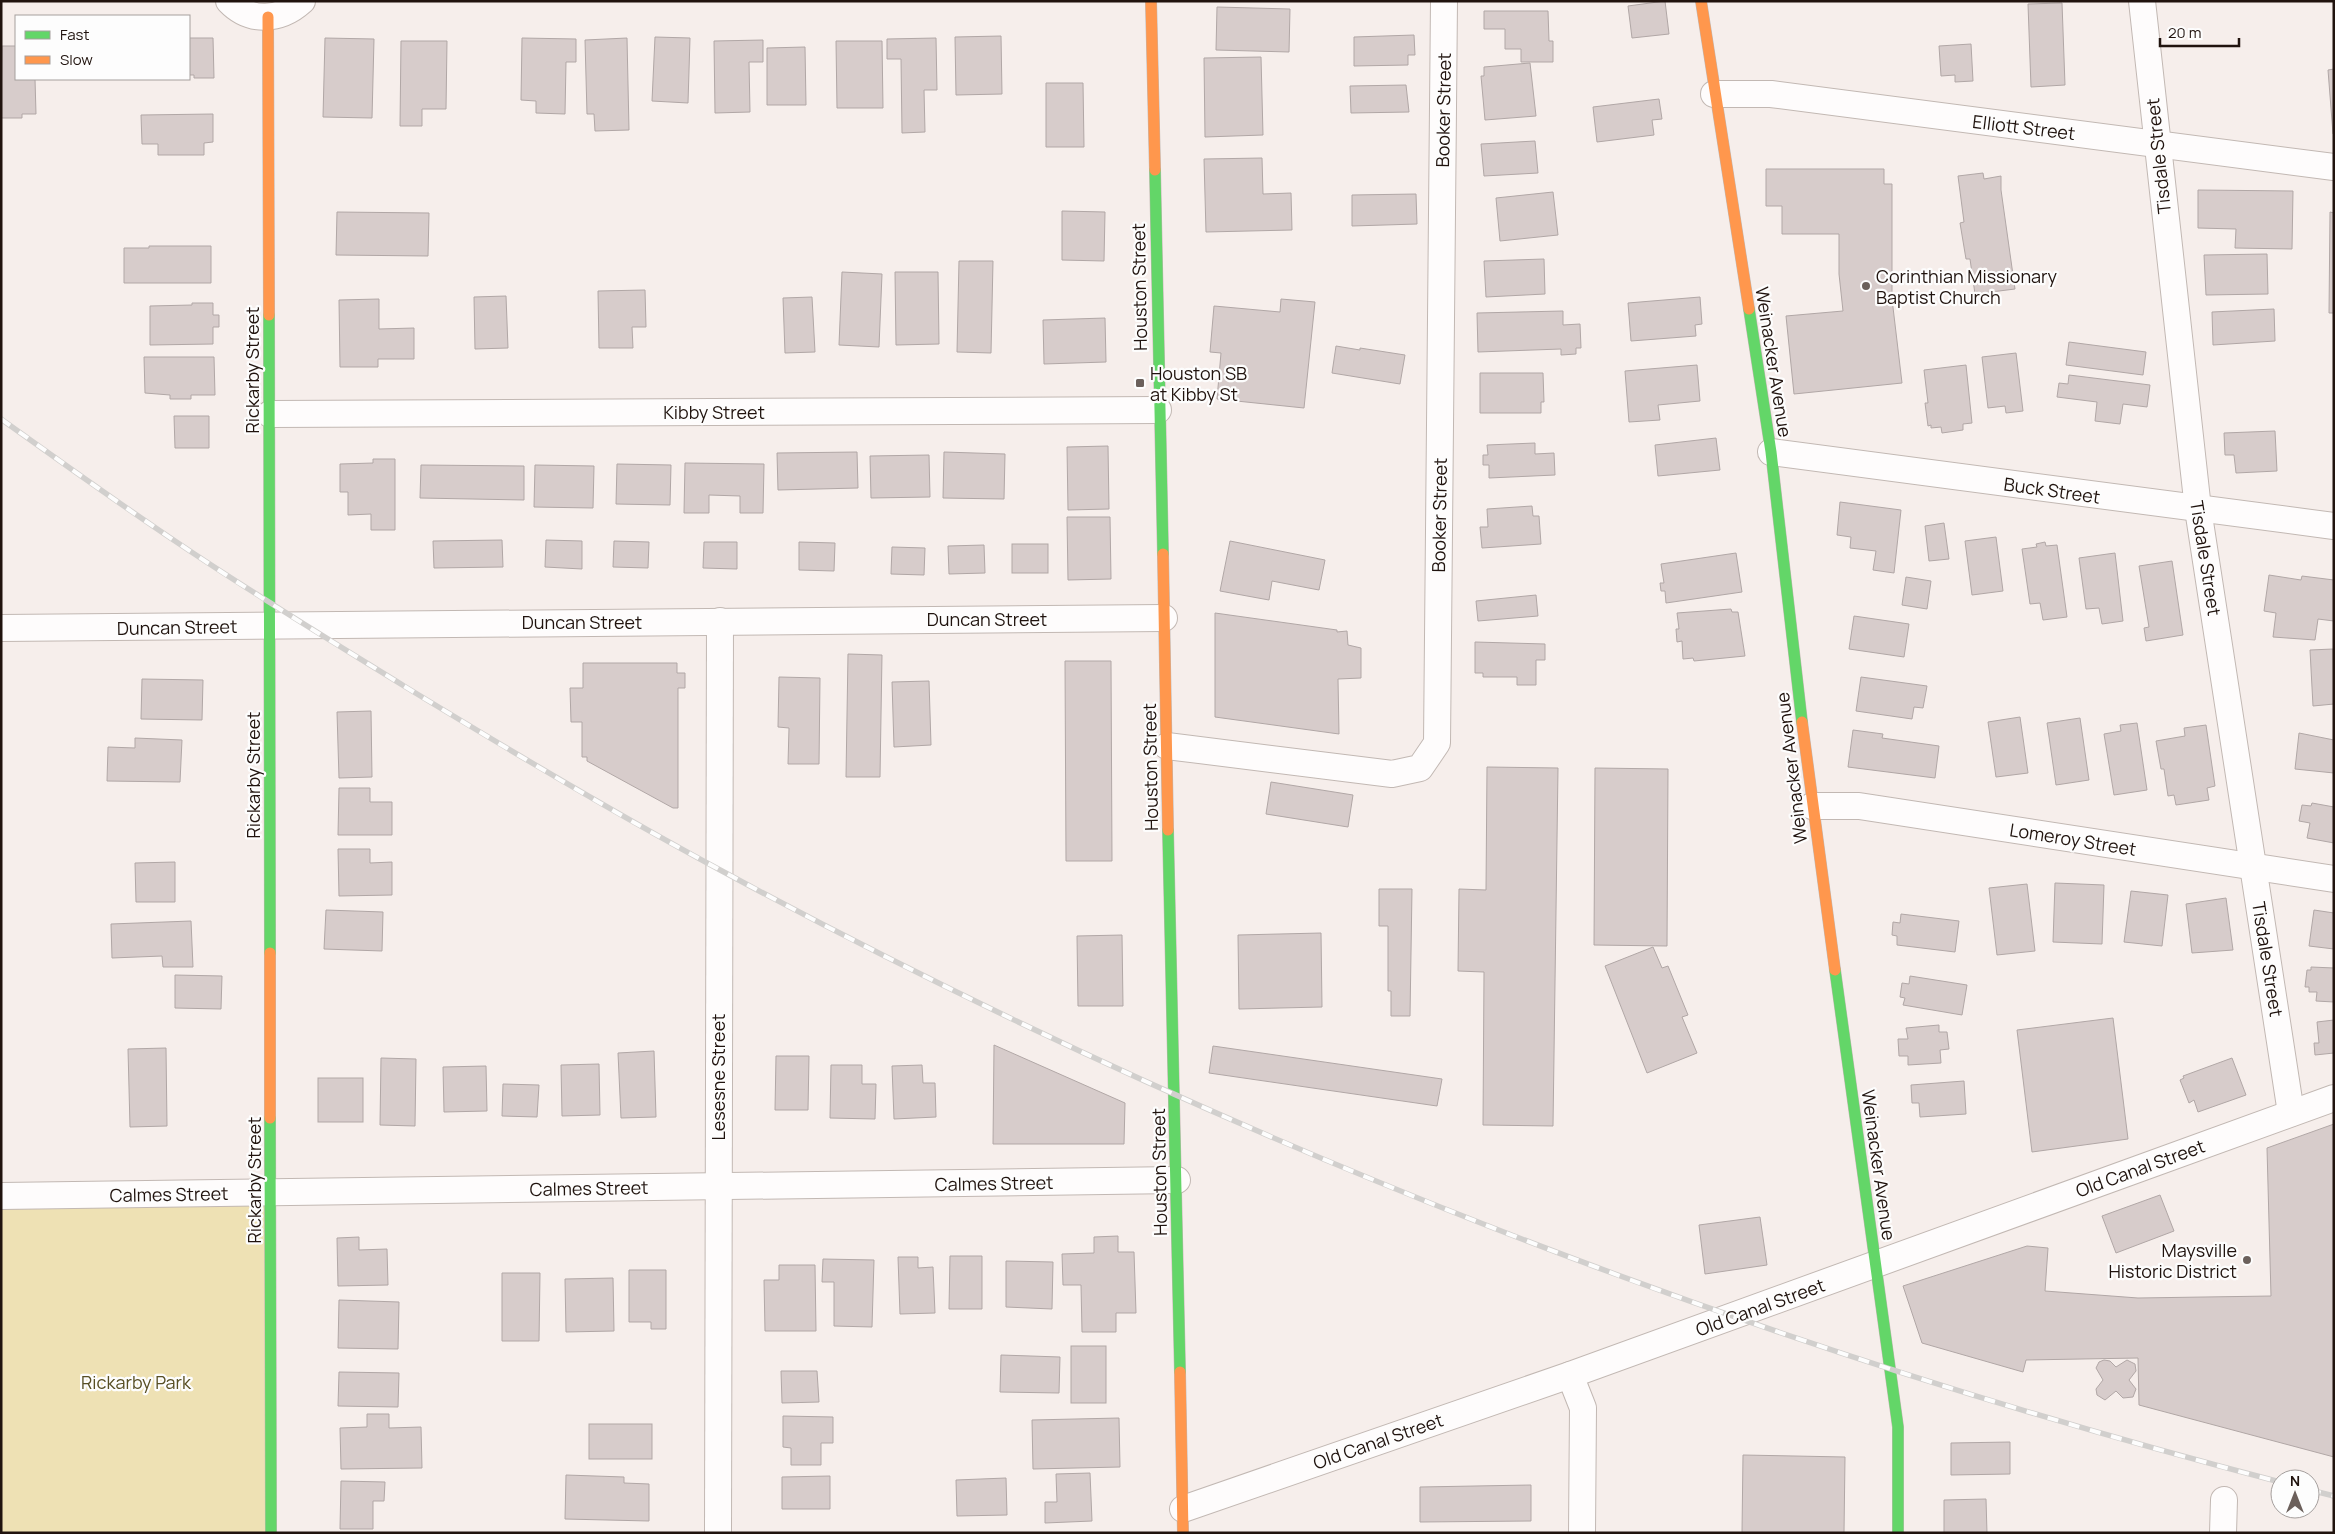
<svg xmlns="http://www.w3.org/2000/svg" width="2335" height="1534" viewBox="0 0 2335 1534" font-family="Manrope,sans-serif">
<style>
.green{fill:#eee1b4}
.building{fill:#d7cccb;stroke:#b1a7a6}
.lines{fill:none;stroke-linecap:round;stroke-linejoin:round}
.street-casing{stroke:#c2b8b3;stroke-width:28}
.fast-casing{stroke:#c2b8b3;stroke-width:12}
.slow-casing{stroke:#c2b8b3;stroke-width:12}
.street{stroke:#fefcfc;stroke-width:26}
.fast{stroke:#63d668;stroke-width:11}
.slow{stroke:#ff974d;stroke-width:11}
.rail-casing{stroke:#d1cfcd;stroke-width:5.5}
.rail{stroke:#fdfdfd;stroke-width:4;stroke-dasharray:11;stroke-linecap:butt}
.poi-dot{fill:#6b605b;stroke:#fdfdfd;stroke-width:2}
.labels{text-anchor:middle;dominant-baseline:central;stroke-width:4.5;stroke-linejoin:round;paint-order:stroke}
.street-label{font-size:18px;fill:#20130e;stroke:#fdfdfd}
.poi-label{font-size:18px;fill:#20130e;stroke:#fdfdfd;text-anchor:start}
.park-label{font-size:18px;fill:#574e23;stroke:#fdfdfd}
</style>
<rect width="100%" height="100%" fill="#f6eeeb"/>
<polygon class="green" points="272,1192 271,1533 1,1533 1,1196"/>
<g class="building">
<polygon points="1665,1 1669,34 1632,38 1628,6"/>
<polygon points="2062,3 2065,85 2031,87 2028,4"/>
<polygon points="1217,7 1290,9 1289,52 1216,50"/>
<polygon points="1484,11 1548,11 1549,41 1553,41 1553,62 1521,62 1521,49 1505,49 1505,29 1484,29"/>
<polygon points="1414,35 1415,55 1408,55 1408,65 1354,66 1354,37"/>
<polygon points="1001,36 1002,94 956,95 955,37"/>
<polygon points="655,37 690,38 688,103 652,101"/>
<polygon points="189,38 213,38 214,78 194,78 194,75 189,75"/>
<polygon points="325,38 374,39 372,118 323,117"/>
<polygon points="522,38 576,39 576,62 566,62 565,114 536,113 536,101 521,100"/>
<polygon points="627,38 629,130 595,131 594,114 587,114 585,40"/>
<polygon points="936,38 937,90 924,90 925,132 902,133 901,59 887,59 887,39"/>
<polygon points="763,40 763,62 749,62 750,112 715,113 714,41"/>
<polygon points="401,41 447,41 446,109 422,109 422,126 400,126"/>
<polygon points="836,41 882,41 883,108 837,108"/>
<polygon points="1971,44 1973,81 1955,82 1955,75 1941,76 1939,46"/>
<polygon points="2,46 16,46 16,79 35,79 36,114 22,114 22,118 1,118"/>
<polygon points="805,47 806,105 767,105 767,48"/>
<polygon points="1261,57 1263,135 1205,137 1204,58"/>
<polygon points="1530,63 1536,116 1485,120 1481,76 1484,76 1484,67"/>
<polygon points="2334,69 2334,133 2333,134 2328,70"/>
<polygon points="1046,83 1083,83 1084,147 1046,147"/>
<polygon points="1406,85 1409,112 1351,113 1350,86"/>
<polygon points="1659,99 1662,119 1652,120 1654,135 1597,142 1593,107"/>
<polygon points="213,114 213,142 204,143 204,155 158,155 158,144 142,144 141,115"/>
<polygon points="1535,141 1538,173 1484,176 1481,144"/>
<polygon points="1262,158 1263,194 1291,193 1292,230 1206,232 1204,159"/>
<polygon points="1766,169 1884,169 1884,184 1892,184 1892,299 1902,383 1794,394 1786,316 1843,311 1839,274 1839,234 1782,234 1782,206 1766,206"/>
<polygon points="1983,173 1984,179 2001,176 2001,190 2015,289 1975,294 1970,259 1966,259 1960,223 1964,222 1958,176"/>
<polygon points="2198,190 2293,191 2292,249 2235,248 2236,229 2198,228"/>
<polygon points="1553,192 1558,235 1500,241 1496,198"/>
<polygon points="1416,194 1417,224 1352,226 1352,195"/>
<polygon points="1062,211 1105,212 1104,261 1062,260"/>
<polygon points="337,212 429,213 428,256 336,255"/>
<polygon points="2330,212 2334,213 2334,313 2329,313"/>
<polygon points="149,246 211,246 211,283 124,283 124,248 149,248"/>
<polygon points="2267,254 2268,294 2206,295 2204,255"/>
<polygon points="1544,259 1545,294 1486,297 1484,261"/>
<polygon points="959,261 993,261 991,353 957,352"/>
<polygon points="842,272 882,274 879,347 839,345"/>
<polygon points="895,272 938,272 939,344 896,345"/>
<polygon points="645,290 646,327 632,327 633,348 599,348 598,291"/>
<polygon points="506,296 508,348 475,349 474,297"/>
<polygon points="812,297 815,352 785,353 783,298"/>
<polygon points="1700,297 1702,324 1695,325 1696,336 1631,341 1628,303"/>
<polygon points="379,299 379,329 414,328 414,359 378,359 378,367 340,367 339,300"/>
<polygon points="1281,299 1315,302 1304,408 1217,399 1221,353 1210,352 1214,306 1280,312"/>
<polygon points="192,303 213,303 213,315 219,315 219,327 213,327 213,344 150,345 150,306 192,305"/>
<polygon points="2274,309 2275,341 2213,345 2212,312"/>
<polygon points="1563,311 1563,325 1580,324 1581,348 1576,348 1576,354 1561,355 1561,349 1478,352 1477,313"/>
<polygon points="1105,318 1106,362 1044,364 1043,320"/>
<polygon points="2069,342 2146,352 2143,375 2066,365"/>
<polygon points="1336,346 1360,350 1360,348 1405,355 1400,384 1332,373"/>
<polygon points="2016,353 2023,411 2006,413 2005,406 1988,408 1982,357"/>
<polygon points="144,357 214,357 215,395 191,395 191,399 170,399 170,395 145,393"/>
<polygon points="1697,365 1700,401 1658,405 1660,420 1629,422 1625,371"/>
<polygon points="1966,365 1972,423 1963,424 1963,430 1942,433 1941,427 1931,428 1931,425 1928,426 1925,403 1928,403 1924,370"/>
<polygon points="1480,373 1543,373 1544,402 1541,402 1541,413 1480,413"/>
<polygon points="2069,375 2150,385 2147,407 2123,404 2120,424 2095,421 2097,402 2057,397 2059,383 2068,384"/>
<polygon points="174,416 209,416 209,448 175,448"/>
<polygon points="2275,431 2277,471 2236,473 2234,455 2225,455 2224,433"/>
<polygon points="1716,438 1720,470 1658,476 1655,445"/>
<polygon points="1535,443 1535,454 1554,453 1555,475 1489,478 1489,465 1483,465 1483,455 1488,455 1487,445"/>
<polygon points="1108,446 1109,509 1068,510 1067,447"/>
<polygon points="857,452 858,488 778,490 777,453"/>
<polygon points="944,452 1005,454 1004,499 943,498"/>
<polygon points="929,455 930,497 871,498 870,456"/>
<polygon points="373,459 395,459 395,530 371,530 371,514 348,515 348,492 340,492 340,464 373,463"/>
<polygon points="685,463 764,464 763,513 740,513 740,496 709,495 709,513 684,513"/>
<polygon points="617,464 671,465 670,505 616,504"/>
<polygon points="421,465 524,466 524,500 420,498"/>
<polygon points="535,465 594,466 593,508 534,507"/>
<polygon points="1840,502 1901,510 1894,573 1873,570 1876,551 1850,548 1851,537 1837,535"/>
<polygon points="1532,506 1533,516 1539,516 1541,544 1482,548 1480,527 1488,527 1487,509"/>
<polygon points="1067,517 1110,517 1111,579 1068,580"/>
<polygon points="1944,523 1949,559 1929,561 1925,526"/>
<polygon points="1996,537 2003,591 1972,595 1965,541"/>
<polygon points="502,540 503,567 434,568 433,541"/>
<polygon points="546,540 582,541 582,569 545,567"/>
<polygon points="614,541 649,542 648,568 613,567"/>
<polygon points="1230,541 1325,560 1319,590 1272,581 1269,600 1220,591"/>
<polygon points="704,542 737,542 737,569 703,568"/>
<polygon points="799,542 835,543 834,571 799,570"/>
<polygon points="2045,542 2046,546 2057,545 2067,617 2043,620 2040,603 2030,604 2022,549 2037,547 2036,544"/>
<rect x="1012" y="544" width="36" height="29"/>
<polygon points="984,545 985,573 949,574 948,546"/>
<polygon points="892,547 925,548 924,575 891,574"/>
<polygon points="1736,553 1742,592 1666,603 1665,591 1661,591 1660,583 1664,583 1661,564"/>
<polygon points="2115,553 2123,621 2102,624 2099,608 2086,609 2079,558"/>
<polygon points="2172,561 2183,635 2146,641 2144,628 2149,627 2139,566"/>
<polygon points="2269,575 2301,580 2302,576 2334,580 2334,621 2318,619 2315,640 2273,637 2276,613 2264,611"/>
<polygon points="1906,577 1931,581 1927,609 1902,605"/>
<polygon points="1536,595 1538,616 1478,621 1476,601"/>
<polygon points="1731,609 1732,612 1738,612 1745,656 1694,661 1693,658 1683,659 1682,641 1677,642 1676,629 1679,629 1677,613"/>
<polygon points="1215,613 1337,630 1337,632 1347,631 1348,645 1361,648 1361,678 1338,679 1339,734 1215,717"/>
<polygon points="1854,616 1909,624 1904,657 1849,649"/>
<polygon points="1475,642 1545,644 1545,660 1536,660 1536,685 1517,685 1517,677 1483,677 1483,673 1475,673"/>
<polygon points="2333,649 2334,704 2313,706 2310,650"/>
<polygon points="848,654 882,655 880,777 846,777"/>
<polygon points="1065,661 1111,661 1112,861 1066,861"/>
<polygon points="583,663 677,663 677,673 685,673 685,688 678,688 678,808 673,808 587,761 587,757 582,757 582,722 571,722 570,688 583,688"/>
<polygon points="779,677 820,678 819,764 788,764 789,728 778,727"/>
<polygon points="1861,677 1927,686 1923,708 1914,707 1912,719 1856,711"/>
<polygon points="142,679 203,680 202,720 141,719"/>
<polygon points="929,681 931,745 894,747 892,682"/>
<polygon points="371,711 372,777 339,778 337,712"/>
<polygon points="2020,717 2028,773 1996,777 1988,722"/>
<polygon points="2080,718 2089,780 2056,785 2047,723"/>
<polygon points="2137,723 2147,790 2114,795 2104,734 2121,731 2120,725"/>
<polygon points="2206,725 2215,786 2207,788 2209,800 2176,805 2174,795 2168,796 2164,769 2161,769 2156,741 2185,736 2184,728"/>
<polygon points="1853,730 1883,734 1882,738 1939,746 1935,778 1848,767"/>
<polygon points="2299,733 2334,740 2334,773 2295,769"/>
<polygon points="135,738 182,740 180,782 107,781 108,747 135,748"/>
<polygon points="1487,767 1558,768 1553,1126 1483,1125 1484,972 1458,971 1459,889 1486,890"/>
<polygon points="1595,768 1668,769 1667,946 1594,945"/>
<polygon points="1271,782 1353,795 1348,827 1266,814"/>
<polygon points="339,788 370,788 370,802 392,802 392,835 338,835"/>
<polygon points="2312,803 2334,807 2334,843 2307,838 2310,823 2299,821 2302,805 2311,806"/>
<polygon points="338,849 370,849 370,863 392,862 392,895 339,896"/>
<polygon points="175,862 175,902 136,902 135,863"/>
<polygon points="2055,883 2104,885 2102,944 2053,942"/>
<polygon points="2027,884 2035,951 1997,955 1989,888"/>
<polygon points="1379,889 1412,889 1410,1016 1391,1016 1391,991 1388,991 1388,926 1379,926"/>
<polygon points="2131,891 2168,895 2162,946 2124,942"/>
<polygon points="2226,898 2233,950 2192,953 2186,904"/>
<polygon points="326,910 383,912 382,951 324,949"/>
<polygon points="2314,910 2334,913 2334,949 2309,946"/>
<polygon points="1901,914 1959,921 1955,952 1897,945 1897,936 1892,935 1893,922 1900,923"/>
<polygon points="191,921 193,967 163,967 162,956 112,958 111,924"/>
<polygon points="1321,933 1322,1007 1239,1009 1238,935"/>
<polygon points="1122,935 1123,1006 1078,1006 1077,936"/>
<polygon points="1653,947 1662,968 1668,966 1688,1015 1682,1017 1697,1053 1647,1073 1605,966"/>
<polygon points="2311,967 2334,968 2334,1002 2316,1001 2317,992 2309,992 2309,987 2305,987 2307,970 2311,970"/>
<polygon points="175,975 222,976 221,1009 175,1008"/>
<polygon points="1910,976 1967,985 1962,1015 1903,1005 1905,998 1900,997 1902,983 1909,984"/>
<polygon points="2113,1018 2128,1139 2032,1152 2017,1030"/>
<polygon points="2334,1020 2334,1053 2315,1055 2314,1043 2319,1043 2317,1022"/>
<polygon points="1939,1025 1939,1032 1947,1032 1949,1049 1940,1050 1941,1063 1908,1065 1908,1056 1899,1056 1898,1039 1908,1039 1906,1028"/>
<polygon points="994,1045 1125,1103 1124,1144 993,1144"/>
<polygon points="1213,1046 1442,1079 1437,1106 1209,1073"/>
<polygon points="166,1048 167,1126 130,1127 128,1049"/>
<polygon points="654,1051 656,1117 621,1118 618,1053"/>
<polygon points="776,1056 809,1056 808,1110 775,1110"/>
<polygon points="381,1058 416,1059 415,1126 380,1125"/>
<polygon points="2232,1058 2246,1095 2198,1112 2194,1100 2189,1103 2180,1080 2184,1078 2183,1076"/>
<polygon points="599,1064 600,1115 562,1116 561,1065"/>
<polygon points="831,1065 862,1065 862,1084 876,1084 875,1119 830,1118"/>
<polygon points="922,1065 923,1083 935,1083 936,1117 894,1119 892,1066"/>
<polygon points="486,1066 487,1111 444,1112 443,1067"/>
<rect x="318" y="1078" width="45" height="44"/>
<polygon points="1964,1081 1966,1114 1920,1117 1919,1103 1912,1103 1911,1085"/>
<polygon points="503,1084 539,1085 537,1117 502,1116"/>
<polygon points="2334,1124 2334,1457 2139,1405 2138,1358 2026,1360 2023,1372 1922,1343 1903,1286 2027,1246 2048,1248 2045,1291 2138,1298 2271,1296 2267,1148"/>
<polygon points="2160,1195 2174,1231 2116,1253 2102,1216"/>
<polygon points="1760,1217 1767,1265 1705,1274 1699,1225"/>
<polygon points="1118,1236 1118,1252 1134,1252 1136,1313 1116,1313 1116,1332 1082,1332 1081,1285 1063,1285 1062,1254 1094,1253 1094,1237"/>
<polygon points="359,1237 359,1250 387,1249 388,1285 338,1286 337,1238"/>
<polygon points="950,1256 982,1256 982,1309 949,1309"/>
<polygon points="898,1257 918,1257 918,1268 933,1267 935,1313 900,1314"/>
<polygon points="823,1259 874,1260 872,1327 834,1326 834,1282 822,1282"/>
<polygon points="1006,1261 1053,1262 1052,1309 1006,1307"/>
<polygon points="779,1265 815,1265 816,1331 765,1331 764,1280 779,1280"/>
<polygon points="629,1270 666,1270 666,1329 651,1329 651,1322 629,1322"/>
<polygon points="502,1273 540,1273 539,1341 502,1341"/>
<polygon points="613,1278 614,1331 566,1332 565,1279"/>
<polygon points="339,1300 399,1302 398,1349 338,1348"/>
<rect x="1071" y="1346" width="35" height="57"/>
<polygon points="1001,1355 1060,1357 1059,1393 1000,1392"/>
<polygon points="2104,1360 2110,1361 2116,1367 2127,1360 2135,1364 2136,1371 2129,1380 2136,1389 2133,1397 2123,1398 2116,1391 2105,1400 2097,1395 2096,1389 2103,1380 2096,1368 2099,1362"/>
<polygon points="781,1371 817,1371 819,1402 782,1403"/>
<polygon points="339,1372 399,1373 398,1407 338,1406"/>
<polygon points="367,1414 389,1414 389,1428 421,1427 422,1468 341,1469 340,1428 367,1427"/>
<polygon points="783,1416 833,1417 833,1443 821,1443 821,1465 791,1465 791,1448 783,1447"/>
<polygon points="1119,1418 1120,1467 1033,1469 1032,1420"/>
<rect x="589" y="1424" width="63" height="35"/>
<polygon points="2010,1442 2010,1474 1951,1475 1951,1443"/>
<polygon points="1743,1455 1845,1457 1844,1533 1742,1533"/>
<polygon points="1090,1473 1092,1521 1045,1523 1045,1502 1057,1502 1056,1474"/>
<polygon points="566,1475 624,1477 624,1483 649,1484 649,1521 565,1519"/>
<polygon points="830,1476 830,1509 782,1509 782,1477"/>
<polygon points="1006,1478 1007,1515 957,1516 956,1480"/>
<polygon points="341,1481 385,1482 384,1501 373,1501 373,1529 340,1529"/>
<polygon points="1531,1485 1531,1521 1420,1522 1420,1487"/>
<polygon points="1986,1499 1987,1533 1944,1533 1944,1500"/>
</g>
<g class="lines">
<g class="street-casing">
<g id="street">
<path d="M229,1C250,23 280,21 302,1"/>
<polyline points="2142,1 2198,509 2291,1113"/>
<polyline points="1714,94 1771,94 2334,167"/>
<polyline points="270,414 1158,410"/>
<polyline points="1771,452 2334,526"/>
<polyline points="1,628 1164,618"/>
<polyline points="1167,746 1392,774 1420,768 1437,743 1444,1"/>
<polyline points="1812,806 1859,806 2334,879"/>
<polyline points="1,1196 1177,1180"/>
<polyline points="1570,1375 1583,1408 1582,1533"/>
<polyline points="1183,1509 1570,1375 2334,1098"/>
<polyline points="718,1533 720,621"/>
<polyline points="2223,1533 2224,1500"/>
</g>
</g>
<g class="fast-casing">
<g id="fast">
<polyline points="1155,170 1163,554"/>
<polyline points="1749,309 1771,452 1802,722"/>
<polyline points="269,315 270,953"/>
<polyline points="1168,830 1180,1372"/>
<polyline points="1835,970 1898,1427 1898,1533"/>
<polyline points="270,1118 271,1533"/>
</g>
</g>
<g class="slow-casing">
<g id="slow">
<polyline points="1151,1 1155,170"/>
<polyline points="1701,1 1749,309"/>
<polyline points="268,17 269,315"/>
<polyline points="1163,554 1168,830"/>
<polyline points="1802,722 1835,970"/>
<polyline points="270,953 270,1118"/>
<polyline points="1180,1372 1183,1533"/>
</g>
</g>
<use href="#street" class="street"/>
<use href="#fast" class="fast"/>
<use href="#slow" class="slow"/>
<g class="rail-casing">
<g id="rail">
<path d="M1,419C60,461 118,503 178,543C252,593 328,639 404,686C509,750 614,813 722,871C1214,1137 1739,1342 2280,1482"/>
<polyline points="2310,1490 2334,1496"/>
</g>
</g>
<use href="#rail" class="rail"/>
</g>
<g class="poi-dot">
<circle cx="1866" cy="286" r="5"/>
<rect x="1135" y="378" width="10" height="10" rx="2.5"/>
<circle cx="2247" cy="1260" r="5"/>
</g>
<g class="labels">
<g class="street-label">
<text transform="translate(1443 110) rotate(-89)">Booker Street</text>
<text transform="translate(2024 127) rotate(7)">Elliott Street</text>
<text transform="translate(2158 156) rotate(-96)">Tisdale Street</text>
<text transform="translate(1139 287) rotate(-91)">Houston Street</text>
<text transform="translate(1774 362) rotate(81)">Weinacker Avenue</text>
<text transform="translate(252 370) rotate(-90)">Rickarby Street</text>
<text x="714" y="412">Kibby Street</text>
<text transform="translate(2052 490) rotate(8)">Buck Street</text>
<text transform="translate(1439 515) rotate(-89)">Booker Street</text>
<text transform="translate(2206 558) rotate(81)">Tisdale Street</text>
<text x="987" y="619">Duncan Street</text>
<text x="582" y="622">Duncan Street</text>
<text transform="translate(177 627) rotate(-1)">Duncan Street</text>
<text transform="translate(1150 767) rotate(-91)">Houston Street</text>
<text transform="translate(1791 768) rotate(-97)">Weinacker Avenue</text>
<text transform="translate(253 775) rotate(-90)">Rickarby Street</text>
<text transform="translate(2073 839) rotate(9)">Lomeroy Street</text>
<text transform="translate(2268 959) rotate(81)">Tisdale Street</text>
<text transform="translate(718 1077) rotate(-90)">Lesesne Street</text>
<text transform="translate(1879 1165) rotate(82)">Weinacker Avenue</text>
<text transform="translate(2140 1168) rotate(-20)">Old Canal Street</text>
<text transform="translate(1159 1172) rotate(-91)">Houston Street</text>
<text transform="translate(254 1180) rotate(-90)">Rickarby Street</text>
<text transform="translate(994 1183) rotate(-1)">Calmes Street</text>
<text transform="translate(589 1188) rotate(-1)">Calmes Street</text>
<text transform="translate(169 1194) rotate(-1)">Calmes Street</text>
<text transform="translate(1760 1307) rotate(-20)">Old Canal Street</text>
<text transform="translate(1378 1441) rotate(-19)">Old Canal Street</text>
</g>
<g class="poi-label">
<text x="1876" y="276">Corinthian Missionary<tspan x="1876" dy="21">Baptist Church</tspan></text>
<text x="1150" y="373">Houston SB<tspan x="1150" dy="21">at Kibby St</tspan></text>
<text x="2237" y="1250" text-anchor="end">Maysville<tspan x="2237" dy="21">Historic District</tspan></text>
</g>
<g class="park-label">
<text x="136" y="1382">Rickarby Park</text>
</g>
</g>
<rect width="2335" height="1534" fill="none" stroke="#20130e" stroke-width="5"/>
<rect x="15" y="15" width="175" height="65" fill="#fdfdfd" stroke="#a59f9d"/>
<rect x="25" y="31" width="25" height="8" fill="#63d668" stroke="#a59f9d"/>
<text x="60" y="40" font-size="15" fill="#20130e">Fast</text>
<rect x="25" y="56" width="25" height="8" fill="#ff974d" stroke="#a59f9d"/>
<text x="60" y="65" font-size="15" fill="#20130e">Slow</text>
<g transform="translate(2295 1494)"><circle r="24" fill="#fdfdfd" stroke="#a59f9d"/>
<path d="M0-4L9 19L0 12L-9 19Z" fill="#6b605b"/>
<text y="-8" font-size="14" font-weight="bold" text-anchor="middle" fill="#20130e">N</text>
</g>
<path d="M2160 38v8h79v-8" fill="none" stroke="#20130e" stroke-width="2.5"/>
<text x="2168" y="38" font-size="15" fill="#20130e" stroke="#fdfdfd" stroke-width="4" paint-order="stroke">20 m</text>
</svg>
